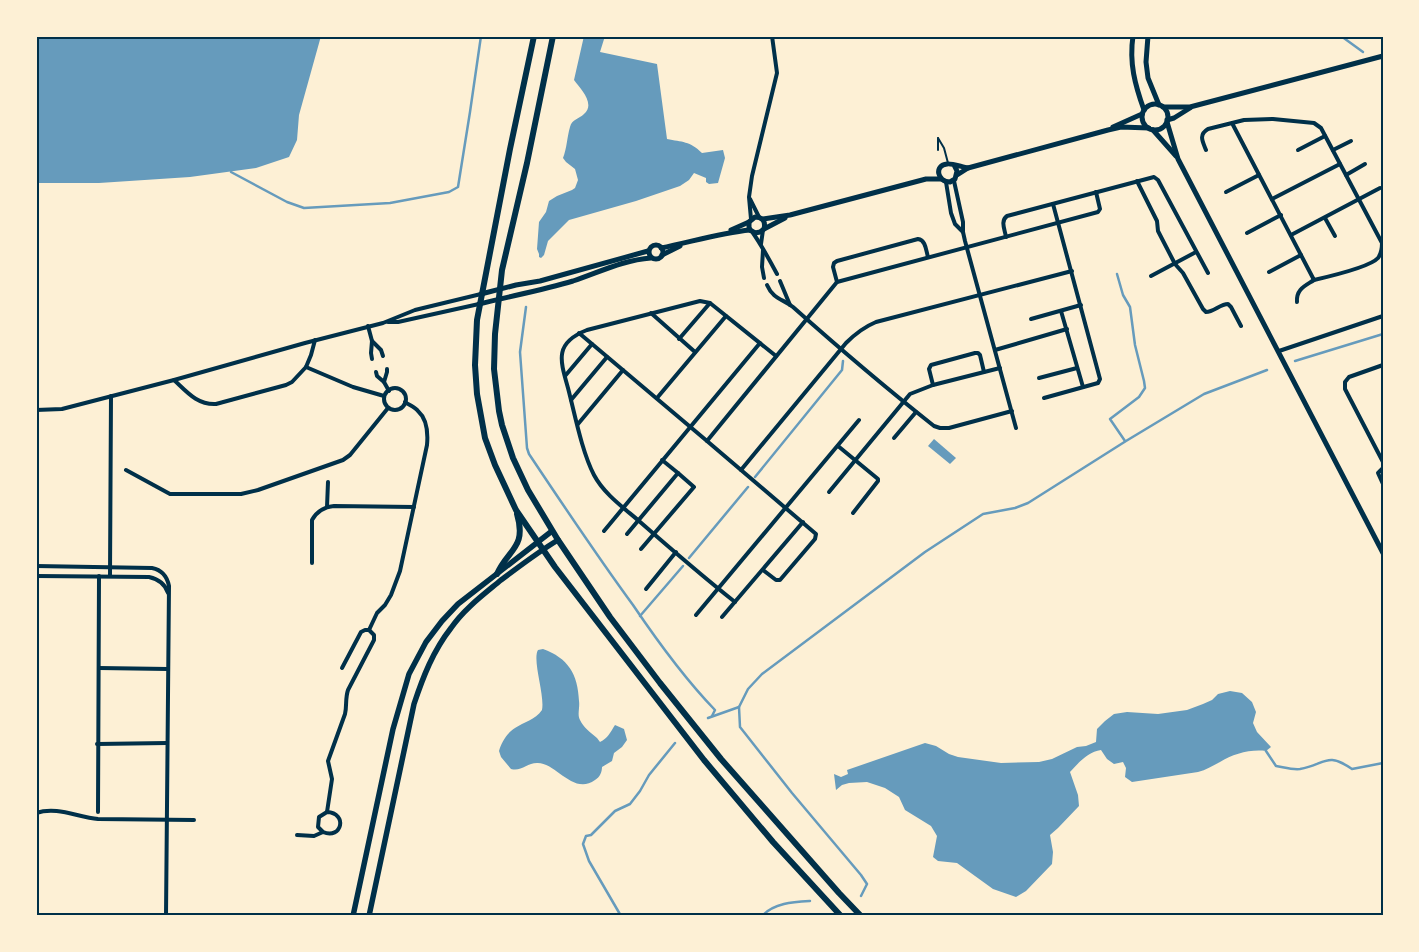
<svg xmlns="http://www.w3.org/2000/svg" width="1419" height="952" viewBox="0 0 1419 952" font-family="Mulish,sans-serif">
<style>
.water{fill:#669bbc}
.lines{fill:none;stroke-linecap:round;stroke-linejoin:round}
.stream{stroke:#669bbc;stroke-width:2.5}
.service{stroke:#003049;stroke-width:2}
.minor{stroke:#003049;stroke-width:4}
.tertiary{stroke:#003049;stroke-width:5}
.secondary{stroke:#003049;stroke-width:5.5}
.primary{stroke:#003049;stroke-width:6}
.neatline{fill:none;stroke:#003049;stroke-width:2}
</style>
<rect width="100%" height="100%" fill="#fdf0d5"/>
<g class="water">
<polygon points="36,36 321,36 299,115 297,140 289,157 256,168 190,177 99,183 36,183"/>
<path d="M584,36H605L600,52L657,64L667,139C682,142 690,141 702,153L723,150L725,158L718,183L709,184L706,182V178L694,173L689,180L680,186L636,201L569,220L548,241L544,255L541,258L539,257V254L537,249L539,222L546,212L549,201L557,196L572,190L575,188L578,180L575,169L566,162L563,158C567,148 567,137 570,127C572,119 579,119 584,114C596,104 580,88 574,80Z"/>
<polygon points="934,439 956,458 950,464 928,446"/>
<path d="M543,649C568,658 578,674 579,701C580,707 577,715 580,720C583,727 591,733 597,738L600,742C608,738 610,733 615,725L624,729L627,740L622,747L614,753L612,761L602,767C602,772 600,777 595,780C573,796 556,762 537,763C527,763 521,772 511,769L501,757L499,751C501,743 507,733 515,728C524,722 535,720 542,710C545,695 532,660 538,650Z"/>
<path d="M1230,691L1242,693L1252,702L1256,712L1253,723L1257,732L1271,747L1266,751C1250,749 1233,754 1220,762C1212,766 1206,770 1198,772L1132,782L1125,777L1126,768L1123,762L1114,764L1107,759L1101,750C1088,752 1079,762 1070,772L1078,795L1079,806L1058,828L1050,835L1053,852L1052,864L1026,891L1016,897L993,889L957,863L938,861L933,857L937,836L931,826L905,810L899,797L885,788L867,782L849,783L842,785L836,790L834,774L841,777L848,774L847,770L925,743L936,746L949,754L958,757L1001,763L1039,762L1052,759L1077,747L1086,746L1096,742L1097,729L1105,721L1114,714L1127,712L1158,714L1187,710L1203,704L1212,700L1218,694Z"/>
</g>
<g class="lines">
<g class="stream">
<polyline points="1341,36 1363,52"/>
<polyline points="231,172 287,202 304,208 390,203 449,192 458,187 470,112 481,36"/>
<polyline points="1117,274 1123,295 1130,307 1135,345 1144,381 1145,388 1139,397 1110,419 1125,441"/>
<path d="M526,307L520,352L527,448L529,454C563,505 597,556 633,605C658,642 684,678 715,710L712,716"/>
<polyline points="1295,361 1383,334"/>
<polyline points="755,477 842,370 843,361"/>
<polyline points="689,558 748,487"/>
<polyline points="640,616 683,566"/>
<polyline points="708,718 739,707"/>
<path d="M1266,751L1276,766C1283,767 1292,770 1300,769C1325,765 1326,751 1352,769L1383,763"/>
<polyline points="861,896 867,884 861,875 792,793 740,727 739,707 748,689 762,674 925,552 983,514 1015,508 1028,503 1126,441 1204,394 1267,370"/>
<polyline points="621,916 589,861 583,844 586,836 591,835 615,811 630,804 640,791 649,775 675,743"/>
<path d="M762,916C774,903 793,902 810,901"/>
</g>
<g class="service">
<polyline points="938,138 944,148 948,163"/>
<polyline points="938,150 938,138"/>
</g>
<g class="minor">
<path d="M1206,150C1203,142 1198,135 1208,129L1244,120L1273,119L1314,123L1321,128L1382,243C1382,249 1381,254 1378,258C1370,267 1327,277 1314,280L1232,123"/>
<polyline points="1298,150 1325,136"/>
<polyline points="1333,150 1351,141"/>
<polyline points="1346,175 1365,164"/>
<polyline points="954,181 963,222 963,232 965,241 1016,428"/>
<path d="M1137,181L1157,221L1158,231L1175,264L1183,273L1203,309L1206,312C1214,312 1220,304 1228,304L1231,307L1241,326"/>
<polyline points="946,182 951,213 955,224 963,232"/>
<polyline points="1226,192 1259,175"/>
<polyline points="750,199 759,217"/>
<polyline points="1272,199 1340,164"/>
<polyline points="1325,218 1335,236"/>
<polyline points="751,219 749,197 752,176 777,73 772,36"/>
<path d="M753,233C762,246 769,259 777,274"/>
<polyline points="1247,233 1281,215"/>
<polyline points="1291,235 1380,188"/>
<path d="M1006,237C1005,230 1000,221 1007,216L1154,177L1158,180L1208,273"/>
<polyline points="761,244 763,230"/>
<polyline points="763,250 762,267 764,278"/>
<polyline points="1269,272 1301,255"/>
<polyline points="1151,276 1196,252"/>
<polyline points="780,281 790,305"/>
<path d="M837,282L833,267L834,263L837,261L918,239C926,240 926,251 928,257"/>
<path d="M767,285C773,299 783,299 793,307C839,348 886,388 934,426L940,428H949L1012,411"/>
<path d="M1297,302C1296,289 1305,286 1314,280"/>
<polyline points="1061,311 1083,387"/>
<polyline points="651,313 695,352"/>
<polyline points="1031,319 1081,305"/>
<polyline points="388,322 398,322 479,304"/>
<polyline points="368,326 372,341 371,353 372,359"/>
<polyline points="579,333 707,441 837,282 1098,212 1100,209 1096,192"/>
<polyline points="679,339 710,303"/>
<polyline points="372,341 381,350 383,356"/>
<polyline points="995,350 1067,329"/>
<polyline points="1279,351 1383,316"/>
<polyline points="1383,365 1349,377 1345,382 1345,389 1383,462"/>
<polyline points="306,367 353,387 384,396"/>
<polyline points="376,372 377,376 384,382 389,391"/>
<polyline points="565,376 592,344"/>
<polyline points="1039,378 1077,368"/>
<path d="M174,380C187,392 197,405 216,404L286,385L292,382L306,367L311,355L315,340"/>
<polyline points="384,382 387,372 387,369"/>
<polyline points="933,385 929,369 931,365 975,353 978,353 980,355 984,372"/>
<circle cx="395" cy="399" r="11"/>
<polyline points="657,398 726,316"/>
<polyline points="1044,398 1098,383 1100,379 1053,204"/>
<polyline points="571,400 607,357"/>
<polyline points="36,410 62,409 174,380 305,343 383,323 415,310 481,294"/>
<polyline points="578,424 623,370"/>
<polyline points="894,438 916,412"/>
<path d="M707,441L741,470L846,343C855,334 864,327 876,322L1072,271"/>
<polyline points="838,446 878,479 878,481 853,513"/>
<polyline points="662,460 678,473"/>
<polyline points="1383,468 1378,473 1383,484"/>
<polyline points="126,470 170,494 241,494 258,490 343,460 350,455 388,408"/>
<polyline points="741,470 816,534 815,539 780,580 776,580 763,570"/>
<polyline points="829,492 910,394 933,385 1000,368"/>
<polyline points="327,507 328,482"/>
<polyline points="604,531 760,343"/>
<polyline points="627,534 678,473 694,487 641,549"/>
<path d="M312,563V520C317,511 324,507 334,506L414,507"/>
<path d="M36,566L152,568C162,570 167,576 169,586L166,916"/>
<path d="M36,576L149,577C158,579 165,583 168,593"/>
<polyline points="110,576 111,396"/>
<polyline points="646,589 676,552"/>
<path d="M735,602C702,576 671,549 639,521C624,508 604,494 594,475C582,452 575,415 568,388C560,360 554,343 587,330L700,301L710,303L776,356"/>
<polyline points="696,615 859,420"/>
<polyline points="722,617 803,522"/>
<path d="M369,630L377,613L385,605L391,595L400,571L427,445C428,434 427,419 418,411C415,407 409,405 405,402"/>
<polyline points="99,668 168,669"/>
<polyline points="342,668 361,632 365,630 369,630"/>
<polyline points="97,744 167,743"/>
<polyline points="98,812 99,576"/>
<path d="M327,812L332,779L328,761L345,714C347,706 345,699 348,690L374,640V635L369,630"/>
<path d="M36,813C57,806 77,817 98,819L194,820"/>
<path d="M297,835L314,836L323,832C342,840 348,813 327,812L319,817L318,827L323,832"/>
</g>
<g class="tertiary">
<path d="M1133,36C1129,63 1135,85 1144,110"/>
<polyline points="1148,36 1146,62 1148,78 1159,105"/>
<circle cx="1155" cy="117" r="13"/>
<polyline points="1163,107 1190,107 1383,56"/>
<polyline points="1167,120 1174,118 1190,108"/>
<polyline points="1167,122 1178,159 1383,553"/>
<polyline points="1113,127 1142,114"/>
<polyline points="1153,130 1176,156"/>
<path d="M954,165L957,171L955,179L950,182C937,182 934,165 947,164C951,163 962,167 968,168"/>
<polyline points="957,175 968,168 1108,130 1121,127 1149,128"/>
<polyline points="763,219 790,215 926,179 941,179"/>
<polyline points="731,230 749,222"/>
<polyline points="750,230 755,233 760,232 764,229 785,218"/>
<path d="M750,230L749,227V222L755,217C762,217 766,221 764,229"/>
<circle cx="656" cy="252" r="7"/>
<path d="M661,248C691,242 720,233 750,230"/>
<polyline points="662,255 680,246"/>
<polyline points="481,294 516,285 540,281 648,251"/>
<path d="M479,304C511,296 543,290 573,281C600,272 623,260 651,258"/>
</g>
<g class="secondary">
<polyline points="353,916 393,729 409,674 418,657 426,642 442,621 458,604 552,531"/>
<path d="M369,916L414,704C423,677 433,651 451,628C464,609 483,595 501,580C520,566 538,552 558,540"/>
</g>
<g class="primary">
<polyline points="534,36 510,149 477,320 475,365 477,394 485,438 495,465 516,510 555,567 704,760 773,842 841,916"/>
<polyline points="553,36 527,163 502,270 495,334 494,369 499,411 502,425 513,458 528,490 558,540 610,617 660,683 721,759 839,893 861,916"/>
<path d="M497,574C508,549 527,548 517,514"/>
</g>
</g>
<rect width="1419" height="952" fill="none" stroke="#fdf0d5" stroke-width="75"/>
<rect x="38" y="38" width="1344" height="876" class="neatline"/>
</svg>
